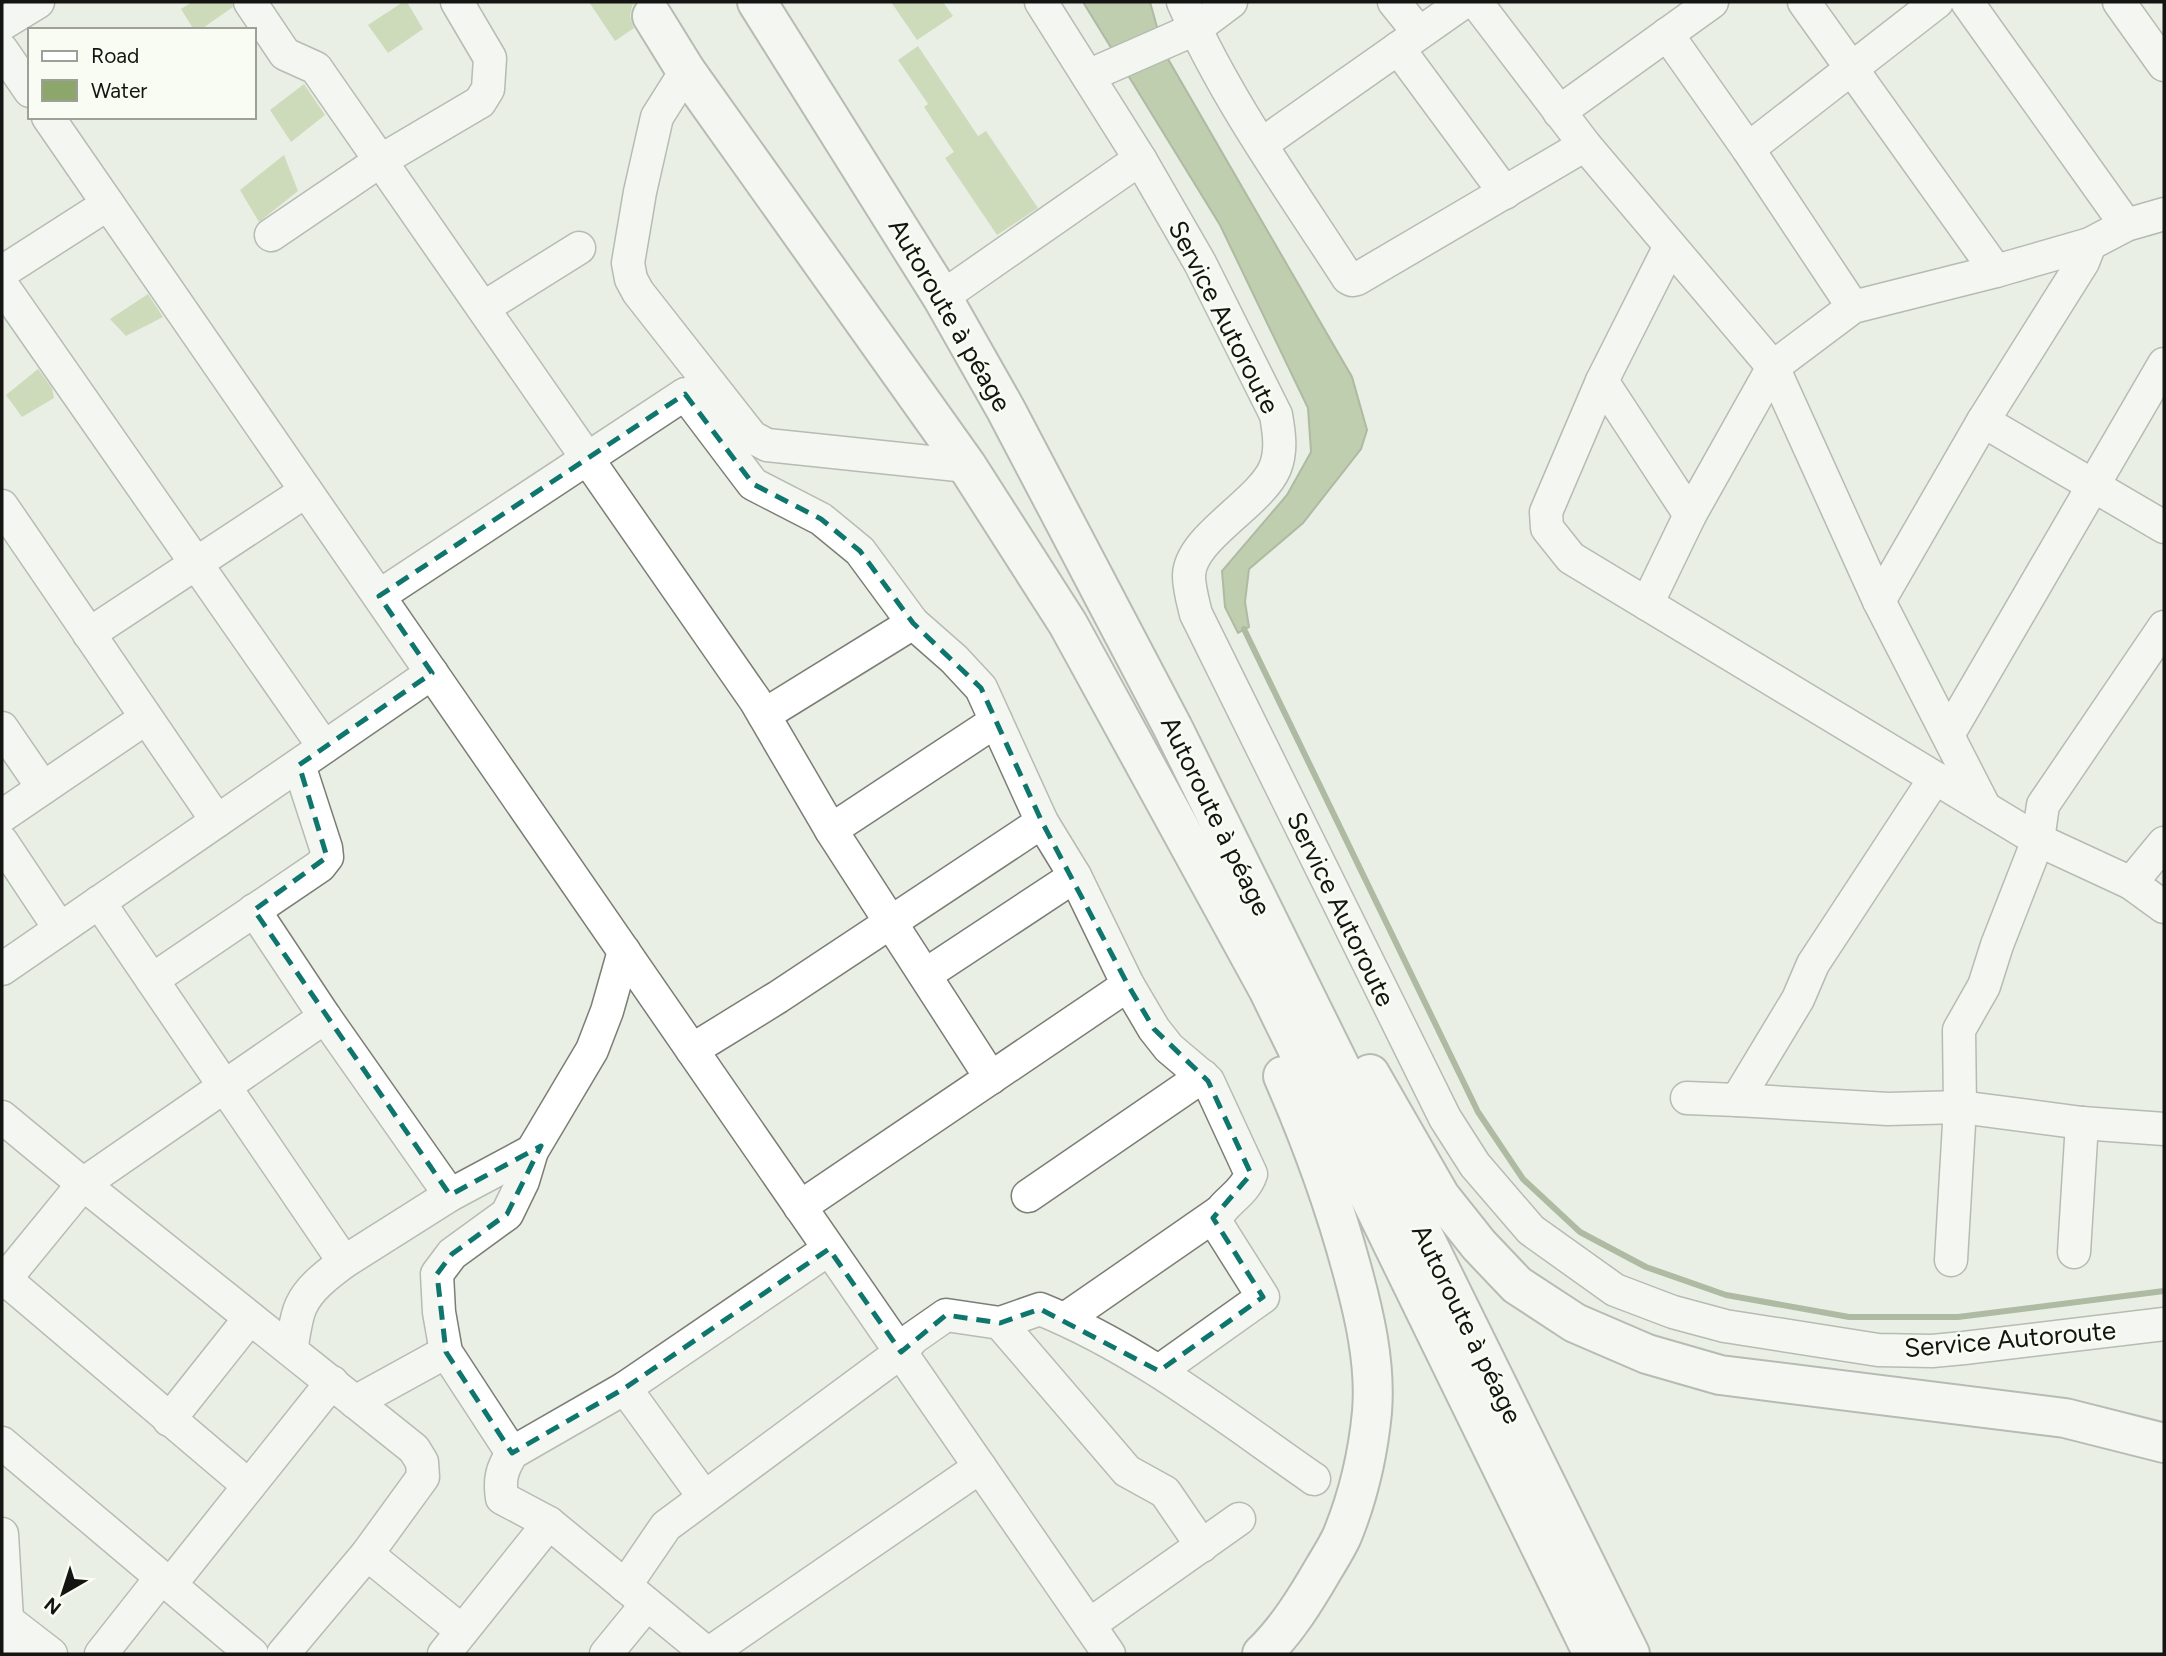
<svg xmlns="http://www.w3.org/2000/svg" width="2166" height="1656" viewBox="0 0 2166 1656" font-family="Figtree,sans-serif">
<style>
.water{fill:#8da66c;stroke:#697a51;stroke-width:2}
.lines{fill:none;stroke-linecap:round;stroke-linejoin:round}
.stream{stroke:#697a51;stroke-width:6}
.building{fill:#aac488}
.minor-casing{stroke:#7a7e75;stroke-width:35}
.highway-casing{stroke:#7a7e75;stroke-width:42}
.minor{stroke:#fff;stroke-width:32}
.highway{stroke:#fff;stroke-width:38}
.marked{fill:none;stroke:#0f766e;stroke-width:5;stroke-dasharray:14 9;stroke-linejoin:round}
.labels{text-anchor:middle;dominant-baseline:central;stroke-width:5;stroke-linejoin:round;paint-order:stroke}
.street-label{font-size:26px;fill:#141512;stroke:#f8fcf2}
</style>
<rect width="100%" height="100%" fill="#eaefe5"/>
<polygon class="water" points="1083,2 1150,2 1164,52 1352,377 1367,430 1361,449 1303,523 1249,569 1245,602 1249,627 1238,633 1225,607 1222,571 1287,495 1311,452 1308,408 1220,225"/>
<g class="lines">
<polyline class="stream" points="1244,629 1478,1112 1523,1179 1580,1232 1646,1267 1726,1295 1849,1317 1958,1317 2164,1291"/>
</g>
<g class="building">
<polygon points="192,2 232,2 233,7 200,30 194,30 181,9"/>
<polygon points="403,2 407,2 423,29 388,53 368,25"/>
<polygon points="589,2 636,2 632,6 630,16 634,28 615,41"/>
<polygon points="891,2 943,2 953,16 917,40"/>
<polygon points="918,46 978,136 986,131 1038,208 997,235 945,158 954,152 924,107 928,104 898,60"/>
<polygon points="304,84 325,115 291,142 270,110"/>
<polygon points="284,155 298,191 259,222 240,190"/>
<polygon points="148,294 163,317 126,336 110,319"/>
<polygon points="38,369 52,388 54,398 22,417 6,395"/>
</g>
<g class="lines">
<g class="minor-casing">
<g id="minor">
<polyline points="250,2 285,54 316,68 755,700 831,830 991,1078"/>
<path d="M1041,2L1140,159L1200,263L1276,415C1279,432 1282,451 1275,468C1260,504 1189,538 1189,576C1189,588 1193,602 1196,614L1445,1118L1475,1165L1531,1230L1615,1290L1673,1312L1725,1326L1878,1350L1932,1351L1964,1348L2164,1324"/>
<path d="M1183,2C1226,100 1290,188 1348,278L1352,280L1357,279L1585,145"/>
<polyline points="1394,2 1419,33"/>
<polyline points="1476,2 1585,145 1773,367 1879,601 1985,808"/>
<polyline points="1804,2 1996,271"/>
<polyline points="1967,2 2126,225"/>
<polyline points="2119,2 2164,65"/>
<polyline points="2,24 38,2"/>
<polyline points="1667,34 1748,149 1853,307"/>
<polyline points="1398,48 1505,193"/>
<polyline points="2,50 30,91"/>
<polyline points="686,71 657,117 640,192 628,263 631,279 638,292 752,437 767,445 967,466"/>
<polyline points="1088,76 1195,29 1231,2"/>
<polyline points="1559,112 1712,2"/>
<polyline points="48,117 1109,1654"/>
<polyline points="1262,144 1464,2"/>
<polyline points="1748,149 1937,2"/>
<polyline points="271,235 380,161 480,102 488,89 490,58 457,2"/>
<polyline points="1670,246 1602,381 1546,512 1547,528 1571,558 2038,840 2131,883 2164,843"/>
<polyline points="2,272 108,204"/>
<polyline points="2,285 324,747"/>
<polyline points="942,297 1140,159"/>
<polyline points="483,308 579,248"/>
<polyline points="1602,381 1690,515"/>
<polyline points="1983,421 2164,527"/>
<polyline points="2,506 217,821"/>
<path d="M379,596L685,394L753,484L821,519L860,551L913,623L954,659L981,688L1042,822L1075,876L1128,985L1154,1029L1169,1048L1208,1081L1251,1174C1244,1195 1222,1202 1215,1221L1263,1297L1159,1371"/>
<polyline points="1879,601 1983,421 2083,262 2090,244 2126,225 2164,214"/>
<polyline points="1647,604 1690,515 1773,367 1853,307 1996,271 2090,244"/>
<polyline points="89,634 306,491"/>
<polyline points="764,715 913,623"/>
<polyline points="2,728 43,788"/>
<polyline points="1948,735 2164,364"/>
<polyline points="1935,778 1813,964 1798,999 1737,1100 1888,1109 1960,1107 1959,1030 1984,986 1997,945 2038,840 2043,805 2164,627"/>
<polyline points="2,816 146,718"/>
<polyline points="831,830 996,721"/>
<polyline points="2,842 60,929"/>
<polyline points="2131,883 2164,907"/>
<polyline points="99,902 344,1262"/>
<polyline points="254,910 325,1017 450,1195"/>
<polyline points="2,969 432,673"/>
<polyline points="925,975 1075,876"/>
<polyline points="152,980 320,866 327,857 326,848 299,765"/>
<polyline points="692,1050 778,997 1042,822"/>
<polyline points="1687,1098 1737,1100"/>
<polyline points="2,1117 83,1184 414,1449 422,1462 423,1477 367,1554 283,1654"/>
<polyline points="1028,1196 1203,1076"/>
<polyline points="800,1207 1128,985"/>
<polyline points="2074,1252 2082,1123"/>
<polyline points="1951,1260 1960,1107 2082,1123 2164,1129"/>
<polyline points="5,1279 249,1486"/>
<polyline points="2,1283 83,1184 325,1017"/>
<polyline points="1065,1319 1218,1213"/>
<path d="M1000,1323L1040,1309C1139,1349 1226,1418 1314,1479"/>
<path d="M291,1350C294,1337 295,1319 301,1306C309,1288 328,1274 344,1262L450,1195L532,1151"/>
<polyline points="625,1388 704,1497"/>
<polyline points="355,1402 446,1352"/>
<polyline points="169,1420 250,1318"/>
<polyline points="2,1443 252,1654"/>
<polyline points="512,1453 446,1352 439,1312 437,1274 452,1254 507,1214 523,1181 532,1151 592,1050 607,1011 624,951"/>
<polyline points="2,1534 9,1654"/>
<polyline points="367,1554 462,1631"/>
<polyline points="170,1585 332,1382"/>
<polyline points="625,1586 666,1526 901,1352 913,1338 946,1315 1000,1323 1127,1471 1165,1492 1202,1546"/>
<polyline points="7,1620 51,1654"/>
<polyline points="1089,1625 1239,1519"/>
<polyline points="101,1654 161,1578"/>
<polyline points="444,1654 549,1523"/>
<polyline points="606,1654 647,1604"/>
<path d="M708,1654L549,1523L502,1498C499,1479 502,1469 512,1453L625,1388L829,1249"/>
<polyline points="708,1654 980,1467"/>
</g>
</g>
<g class="highway-casing">
<g id="highway">
<polyline points="757,2 942,297 1006,410 1173,728 1630,1654"/>
<polyline points="652,16 686,71 967,466 1068,624 1268,989 1593,1654"/>
<polyline points="1370,1074 1440,1196 1479,1245 1517,1285 1575,1323 1647,1354 1720,1375 2065,1418 2164,1443"/>
<path d="M1262,1654C1287,1630 1306,1599 1324,1568C1330,1558 1337,1547 1342,1536C1358,1497 1368,1454 1372,1412C1376,1363 1364,1313 1351,1266C1333,1200 1310,1138 1283,1076"/>
</g>
</g>
<use href="#minor" class="minor"/>
<use href="#highway" class="highway"/>
</g>
<path d="M0 0H2166V1656H0ZM685,394L753,484L821,519L860,551L913,623L981,688L1042,822L1128,985L1154,1029L1208,1081L1251,1174L1213,1218L1263,1297L1159,1371L1040,1309L1000,1323L946,1315L901,1352L829,1249L625,1388L512,1453L446,1352L437,1274L452,1254L507,1214L541,1146L450,1195L254,910L327,857L299,765L432,673L379,596Z" fill="#eaefe5" fill-opacity=".55" fill-rule="evenodd"/>
<path class="marked" d="M685,394L753,484L821,519L860,551L913,623L981,688L1042,822L1128,985L1154,1029L1208,1081L1251,1174L1213,1218L1263,1297L1159,1371L1040,1309L1000,1323L946,1315L901,1352L829,1249L625,1388L512,1453L446,1352L437,1274L452,1254L507,1214L541,1146L450,1195L254,910L327,857L299,765L432,673L379,596Z"/>
<g class="labels">
<g class="street-label">
<text transform="translate(950 315) rotate(60)">Autoroute à péage</text>
<text transform="translate(1224 317) rotate(63)">Service Autoroute</text>
<text transform="translate(1216 816) rotate(64)">Autoroute à péage</text>
<text transform="translate(1341 909) rotate(64)">Service Autoroute</text>
<text transform="translate(1467 1324) rotate(64)">Autoroute à péage</text>
<text transform="translate(2010 1339) rotate(-5)">Service Autoroute</text>
</g>
</g>
<rect width="2166" height="1656" fill="none" stroke="#141512" stroke-width="7"/>
<rect x="28" y="28" width="228" height="91" fill="#f8fcf2" stroke="#9da098" stroke-width="2"/>
<rect x="42" y="51" width="35" height="10" fill="#ffffff" stroke="#9da098" stroke-width="2"/>
<text x="91" y="63" font-size="21" fill="#141512">Road</text>
<rect x="42" y="80" width="35" height="21" fill="#8da66c" stroke="#9da098" stroke-width="2"/>
<text x="91" y="98" font-size="21" fill="#141512">Water</text>
<g transform="translate(63 1593) rotate(219)" stroke="#f8fcf2" stroke-width="5" paint-order="stroke">
<path d="M0-5L12 26L0 18L-12 26Z" fill="#141512"/>
<text y="-10" font-size="19" font-weight="bold" text-anchor="middle" fill="#141512">N</text>
</g>
</svg>
